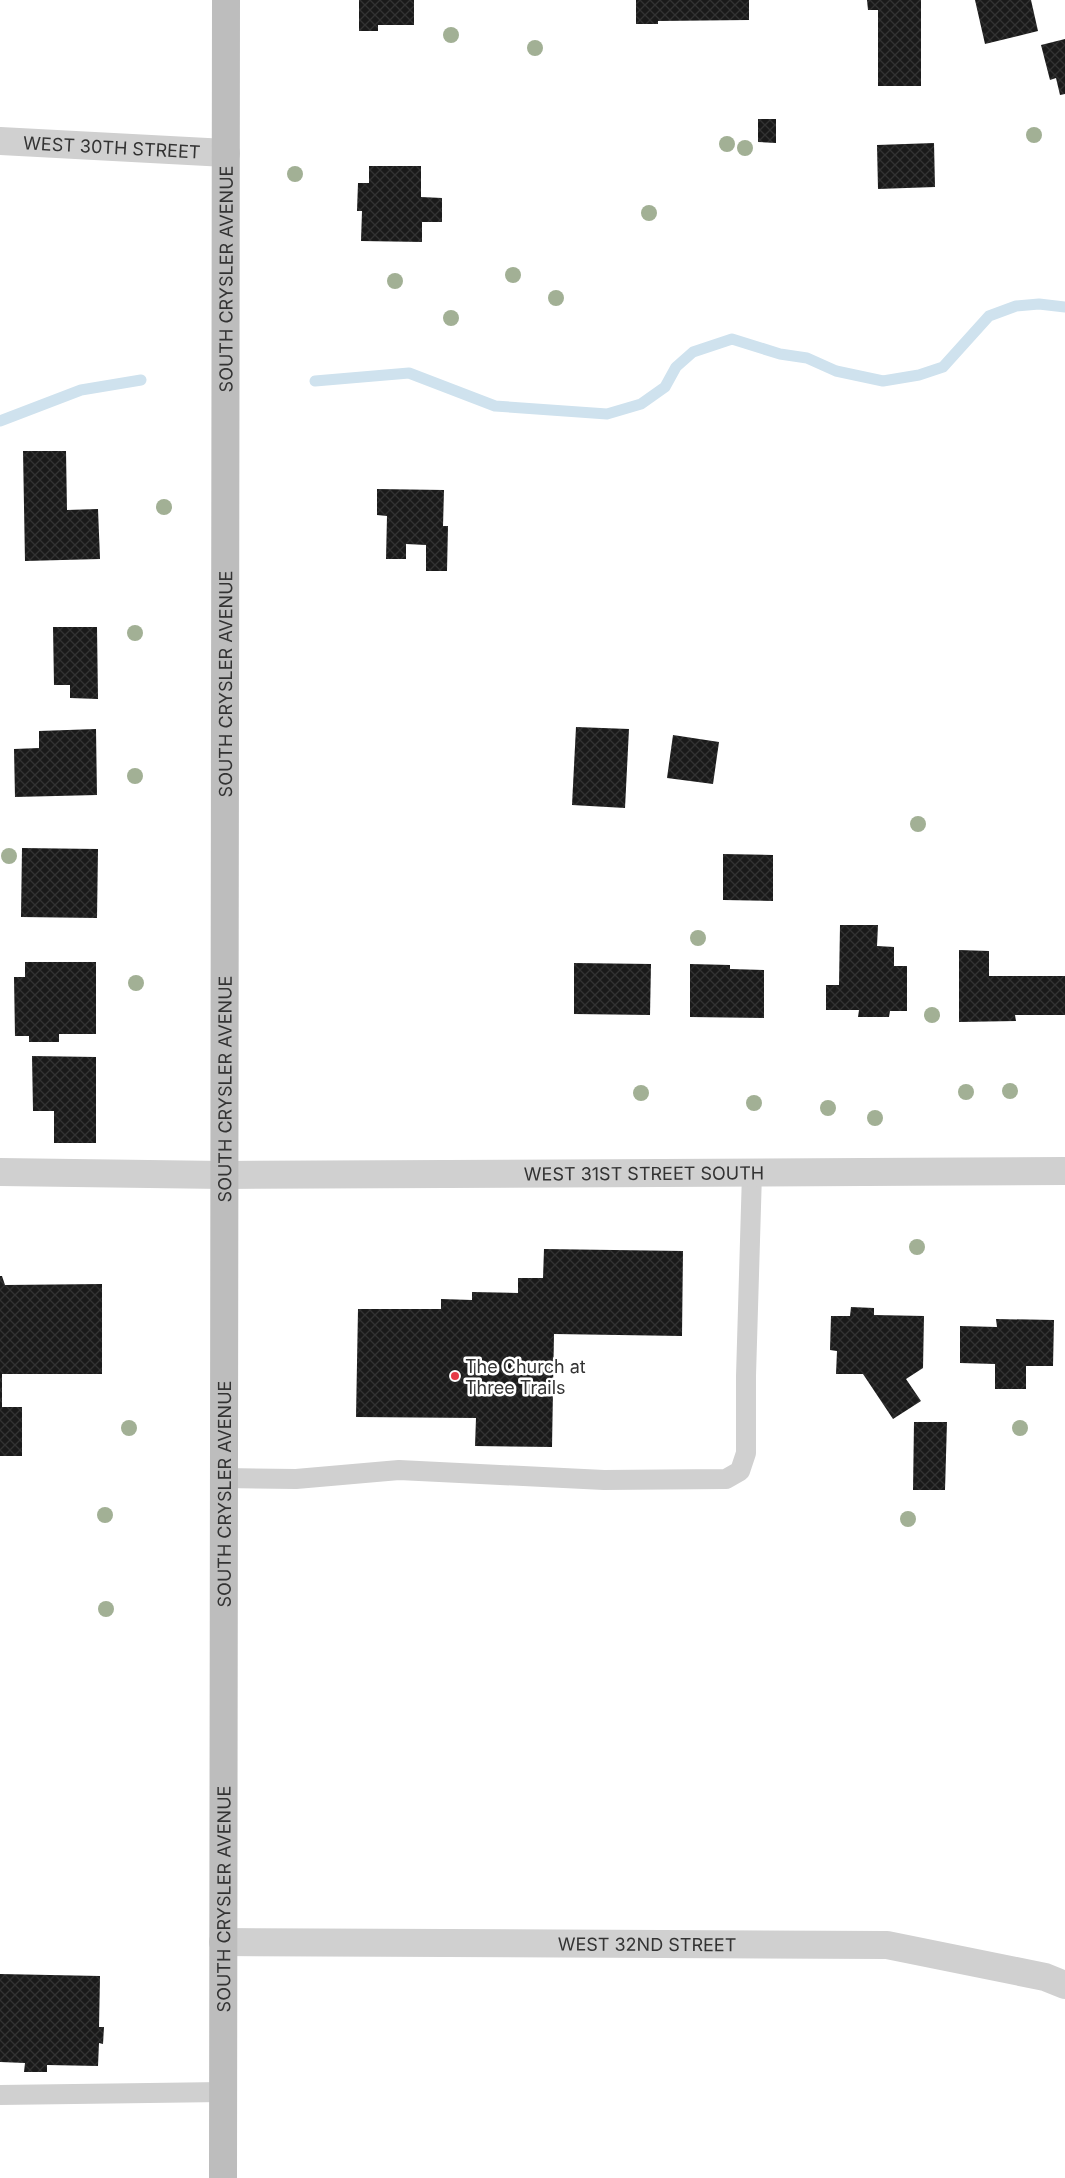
<svg xmlns="http://www.w3.org/2000/svg" width="1065" height="2178" viewBox="0 0 1065 2178" font-family="Inter,sans-serif">
<style>
.lines{fill:none;stroke-linecap:round;stroke-linejoin:round}
.stream{stroke:#cfe2ee;stroke-width:11}
.building{fill:url(#building-cross-hatch)}
.service{stroke:#d0d0d0;stroke-width:20}
.minor{stroke:#d0d0d0;stroke-width:28}
.secondary{stroke:#bdbdbd;stroke-width:28}
.tree{fill:#a2b095}
.poi-dot{fill:#e63946;stroke:#fff;stroke-width:2}
.labels{text-anchor:middle;dominant-baseline:central;stroke-width:5;stroke-linejoin:round;paint-order:stroke}
.street-label{font-size:18px;fill:#333;stroke:#fff}
.poi-label{font-size:18px;fill:#333;stroke:#fff;text-anchor:start}
</style>
<defs>
<pattern id="building-cross-hatch" width="8" height="8" patternUnits="userSpaceOnUse" patternTransform="scale(1.25)"><rect width="8" height="8" fill="#1a1a1a"/><path d="M0 0l8 8M0 8l8-8" fill="none" stroke="#333"/></pattern>
</defs>
<rect width="100%" height="100%" fill="#fff"/>
<g class="lines">
<g class="stream">
<polyline points="315,381 409,373 495,406 607,414 641,404 665,387 676,367 693,352 732,339 780,354 807,358 836,371 883,381 919,375 943,367 989,316 1016,306 1039,304 1065,307"/>
<polyline points="0,421 81,390 141,380"/>
</g>
</g>
<g class="building">
<polygon points="359,0 414,0 414,25 378,25 378,31 359,31"/>
<polygon points="636,0 749,0 749,20 658,21 658,24 636,24"/>
<polygon points="867,0 921,0 921,86 878,86 878,10 868,10"/>
<polygon points="975,0 1031,0 1038,31 985,44"/>
<polygon points="1065,39 1065,94 1060,95 1056,78 1050,80 1041,45"/>
<polygon points="758,119 776,119 776,143 758,142"/>
<polygon points="934,143 935,187 878,189 877,145"/>
<polygon points="369,166 421,166 421,197 442,198 442,222 422,222 422,242 361,241 362,211 357,211 358,183 369,183"/>
<polygon points="23,451 66,451 67,510 98,509 100,559 25,561"/>
<polygon points="377,489 444,490 443,526 448,526 447,571 426,571 426,545 406,544 406,559 386,559 387,516 377,515"/>
<polygon points="53,627 97,627 98,699 70,698 70,685 54,685"/>
<polygon points="576,727 629,729 625,808 572,805"/>
<polygon points="96,729 97,795 15,797 14,749 39,748 39,731"/>
<polygon points="673,735 719,742 713,784 667,778"/>
<polygon points="22,848 98,849 97,918 21,917"/>
<polygon points="723,854 773,855 773,901 723,900"/>
<polygon points="840,925 878,925 877,946 894,947 894,966 907,966 907,1011 890,1011 889,1017 858,1017 859,1010 826,1010 826,985 839,985"/>
<polygon points="959,950 989,951 989,976 1065,976 1065,1015 1015,1015 1016,1021 959,1022"/>
<polygon points="25,962 96,962 96,1034 59,1034 59,1042 29,1042 29,1036 15,1036 14,977 25,977"/>
<polygon points="574,963 651,964 650,1015 574,1014"/>
<polygon points="690,964 730,965 730,969 764,970 764,1018 690,1017"/>
<polygon points="32,1056 96,1057 96,1143 54,1143 54,1111 33,1111"/>
<polygon points="544,1249 683,1251 682,1336 554,1334 552,1447 475,1446 476,1418 356,1417 358,1309 441,1309 441,1299 472,1300 472,1292 518,1293 518,1278 543,1278"/>
<polygon points="0,1276 2,1276 5,1285 102,1284 102,1374 2,1374 2,1407 22,1407 22,1456 0,1456"/>
<polygon points="851,1307 874,1308 874,1315 924,1316 923,1368 906,1379 921,1401 893,1419 863,1374 836,1374 837,1351 830,1350 831,1316 850,1316"/>
<polygon points="996,1319 1054,1320 1053,1366 1026,1366 1026,1389 995,1389 995,1364 960,1363 960,1326 997,1327"/>
<polygon points="914,1422 947,1422 945,1490 913,1490"/>
<polygon points="0,1974 100,1976 99,2027 104,2027 103,2044 99,2043 98,2066 47,2065 47,2072 24,2072 25,2063 0,2062"/>
</g>
<g class="lines">
<g class="service">
<polyline points="224,1478 296,1479 399,1470 604,1480 726,1479 740,1471 746,1453 746,1376 752,1173"/>
<polyline points="0,2095 223,2092"/>
</g>
<g class="minor">
<path id="s1" d="M0,141L226,153"/>
<path id="s2" d="M0,1172L223,1175L1065,1171"/>
<path id="s3" d="M223,1942L887,1945L1045,1977L1065,1985"/>
</g>
<path class="secondary" id="s4" d="M223,2178L226,0"/>
</g>
<g class="tree">
<circle cx="451" cy="35" r="8"/>
<circle cx="535" cy="48" r="8"/>
<circle cx="1034" cy="135" r="8"/>
<circle cx="727" cy="144" r="8"/>
<circle cx="745" cy="148" r="8"/>
<circle cx="295" cy="174" r="8"/>
<circle cx="649" cy="213" r="8"/>
<circle cx="513" cy="275" r="8"/>
<circle cx="395" cy="281" r="8"/>
<circle cx="556" cy="298" r="8"/>
<circle cx="451" cy="318" r="8"/>
<circle cx="164" cy="507" r="8"/>
<circle cx="135" cy="633" r="8"/>
<circle cx="135" cy="776" r="8"/>
<circle cx="918" cy="824" r="8"/>
<circle cx="9" cy="856" r="8"/>
<circle cx="698" cy="938" r="8"/>
<circle cx="136" cy="983" r="8"/>
<circle cx="932" cy="1015" r="8"/>
<circle cx="1010" cy="1091" r="8"/>
<circle cx="966" cy="1092" r="8"/>
<circle cx="641" cy="1093" r="8"/>
<circle cx="754" cy="1103" r="8"/>
<circle cx="828" cy="1108" r="8"/>
<circle cx="875" cy="1118" r="8"/>
<circle cx="917" cy="1247" r="8"/>
<circle cx="129" cy="1428" r="8"/>
<circle cx="1020" cy="1428" r="8"/>
<circle cx="105" cy="1515" r="8"/>
<circle cx="908" cy="1519" r="8"/>
<circle cx="106" cy="1609" r="8"/>
</g>
<circle class="poi-dot" cx="455" cy="1376" r="5"/>
<g class="labels">
<g class="street-label">
<text stroke="none"><textPath href="#s1" startOffset="112">WEST 30TH STREET</textPath></text>
<text stroke="none"><textPath href="#s4" startOffset="1899">SOUTH CRYSLER AVENUE</textPath></text>
<text stroke="none"><textPath href="#s4" startOffset="1494">SOUTH CRYSLER AVENUE</textPath></text>
<text stroke="none"><textPath href="#s4" startOffset="1089">SOUTH CRYSLER AVENUE</textPath></text>
<text stroke="none"><textPath href="#s2" startOffset="644">WEST 31ST STREET SOUTH</textPath></text>
<text stroke="none"><textPath href="#s4" startOffset="684">SOUTH CRYSLER AVENUE</textPath></text>
<text stroke="none"><textPath href="#s4" startOffset="279">SOUTH CRYSLER AVENUE</textPath></text>
<text stroke="none"><textPath href="#s3" startOffset="424">WEST 32ND STREET</textPath></text>
</g>
<g class="poi-label">
<text x="465" y="1366">The Church at<tspan x="465" dy="21">Three Trails</tspan></text>
</g>
</g>
</svg>
